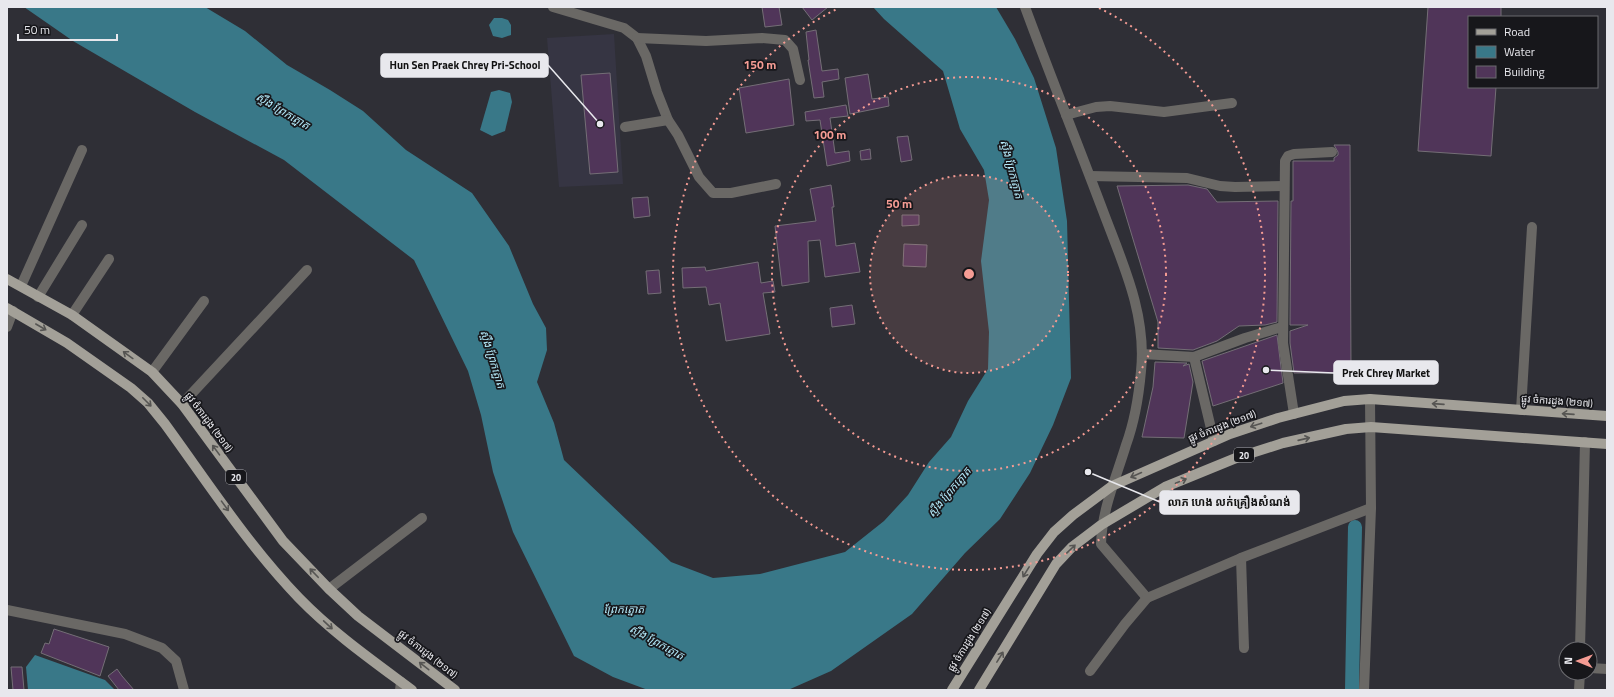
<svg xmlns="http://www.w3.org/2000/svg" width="1614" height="697" viewBox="0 0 1614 697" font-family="'Titillium Web','Noto Sans Khmer',sans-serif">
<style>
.built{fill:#363543}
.water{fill:#397888}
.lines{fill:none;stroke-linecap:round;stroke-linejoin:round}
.canal{stroke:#397888;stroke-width:14}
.building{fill:#503559;stroke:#746e76}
.minor{stroke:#6a6865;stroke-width:10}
.major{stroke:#a3a098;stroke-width:10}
.oneway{stroke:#565553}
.ring{fill:none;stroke:#f59c94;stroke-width:2;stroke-dasharray:2 4}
.labels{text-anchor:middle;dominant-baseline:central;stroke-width:3.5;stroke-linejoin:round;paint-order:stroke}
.shield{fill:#17171b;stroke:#a9a9ae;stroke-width:1}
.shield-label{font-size:9px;font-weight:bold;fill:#e8e8ed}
.street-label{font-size:10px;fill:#e8e8ed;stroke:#17171b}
.water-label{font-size:11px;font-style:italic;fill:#b3e9f9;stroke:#17171b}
.centre{fill:#f59c94;stroke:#17171b;stroke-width:2}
.ring-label{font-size:12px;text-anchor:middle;font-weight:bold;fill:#f59c94;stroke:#17171b;stroke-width:3.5;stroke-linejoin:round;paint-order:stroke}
.leader{fill:none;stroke:#e8e8ed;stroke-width:1.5}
.callout-dot{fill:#e8e8ed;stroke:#17171b;stroke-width:1.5}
.callout{fill:#e8e8ed;stroke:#e8e8ed;stroke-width:1.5}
.callout-label{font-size:11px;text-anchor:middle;font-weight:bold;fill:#111}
</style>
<rect width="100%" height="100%" fill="#2f2f36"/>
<polygon class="built" points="614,34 623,184 559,187 547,38"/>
<g class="water">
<polygon points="24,7 205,7 245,31 287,65 330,90 363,111 406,150 472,193 509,246 533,304 546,328 547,350 537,382 554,423 564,460 671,562 713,578 760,574 845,552 884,521 908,495 929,462 951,437 968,401 988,369 989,332 981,261 989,200 984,170 960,129 943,71 884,19 873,7 996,7 1015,39 1034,78 1056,148 1067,221 1071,378 1053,425 1030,473 1000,519 965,553 912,614 831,671 788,690 648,690 613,677 574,656 513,532 493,472 481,415 468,371 414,260 284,160 195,112 73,41"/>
<polygon points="494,18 502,18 508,20 511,25 511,35 502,38 493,36 489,25"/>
<polygon points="499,90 510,93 512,102 505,131 492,136 480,130 491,92"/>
<polygon points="35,655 105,680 115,690 28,690 26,667"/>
</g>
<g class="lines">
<polyline class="canal" points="1352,690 1355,527"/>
</g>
<g class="building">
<polygon points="762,7 779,7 782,25 765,27"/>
<polygon points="802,7 828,7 812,20"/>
<polygon points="1428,7 1501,7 1501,17 1469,17 1469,87 1496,87 1491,156 1418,151"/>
<polygon points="816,30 822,71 838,69 839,79 822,82 824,97 814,98 808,60 809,60 806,32"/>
<polygon points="610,73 618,172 590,174 581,75"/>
<polygon points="868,74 872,99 888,97 889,106 850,114 845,78"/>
<polygon points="789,79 794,125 746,133 739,88"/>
<polygon points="846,105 848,116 830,118 835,153 849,151 850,161 827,166 820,120 806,121 805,112"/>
<polygon points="908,136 912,160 901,162 897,137"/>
<polygon points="1334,145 1350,145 1351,373 1294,373 1290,343 1290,331 1308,325 1290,325 1291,201 1293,201 1293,161 1334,161 1334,158 1338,155 1338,152"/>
<polygon points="870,149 871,159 861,160 860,151"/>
<polygon points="831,185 834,207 832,207 836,246 855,243 860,272 825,277 820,240 808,241 809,282 782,286 775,226 816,221 810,189"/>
<polygon points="1188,185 1207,189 1217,202 1278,201 1277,322 1265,325 1239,326 1217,341 1193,350 1158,348 1158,322 1117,186"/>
<polygon points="648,197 650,216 634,218 632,198"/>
<polygon points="902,215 919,215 919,225 902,226"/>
<polygon points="904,244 927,245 926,267 903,266"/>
<polygon points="758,262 761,283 773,281 775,292 763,293 770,334 726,341 720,303 709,305 706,287 683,288 682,268 705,267 706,271"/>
<polygon points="659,270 661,293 648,294 646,271"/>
<polygon points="852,305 855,324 832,327 830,308"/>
<polygon points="1277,335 1283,383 1213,406 1202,361"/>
<polygon points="1155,362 1187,363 1183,366 1189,364 1193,382 1184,438 1142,437 1153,387"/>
<polygon points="54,629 109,647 100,676 41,653 45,643 49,644"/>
<polygon points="11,667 22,667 24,690 13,690"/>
<polygon points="117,669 122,676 134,690 119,690 108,676"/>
</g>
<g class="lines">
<g class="minor">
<polyline points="553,7 624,28 637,38 646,56 657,92 668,120 678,135 699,177 713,193 731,193 776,184"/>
<path d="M1025,7C1050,75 1077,142 1103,211C1122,262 1147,314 1141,371C1139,394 1134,423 1126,445C1116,478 1102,509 1101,544L1147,598"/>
<polyline points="637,38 706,41 762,38 785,40 793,49 800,80"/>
<polyline points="1066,115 1096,107 1110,106 1164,112 1232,103"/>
<polyline points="625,127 668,120"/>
<polyline points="1090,176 1187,178 1220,186 1235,187 1284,186"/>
<polyline points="21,286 82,150"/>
<polyline points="38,297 82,225"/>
<polyline points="72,315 109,259"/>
<polyline points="7,327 13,311"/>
<polyline points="1142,354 1194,357 1245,338 1282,327"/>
<polyline points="1194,357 1214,441"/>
<polyline points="152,372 204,301"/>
<polyline points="182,404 307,270"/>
<polyline points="1521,410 1532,227"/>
<polyline points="1294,414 1283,343 1285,161 1288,156 1294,154 1332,152"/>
<polyline points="1241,558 1244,648"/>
<polyline points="329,589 422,518"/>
<polyline points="7,610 125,634 162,648 176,661 184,690"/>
<polyline points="1580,649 1585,442"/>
<polyline points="1590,668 1607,669"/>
<polyline points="1090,671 1125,624 1147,598 1241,558 1371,508"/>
<polyline points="400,690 401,682"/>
<polyline points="1364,690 1371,508 1370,399"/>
<polyline points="1579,690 1580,673"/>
</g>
<g class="major">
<polyline points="7,279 72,315 152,372 182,404 283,541 329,589 358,616 455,690"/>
<path d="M7,308L67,343L131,388L148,403L165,424C208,483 248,545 299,598C333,633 373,661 412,690"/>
<polyline points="952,690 1037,554 1054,532 1073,515 1112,486 1230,434 1278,418 1344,401 1370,399 1607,416"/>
<polyline points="979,690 1056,564 1072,547 1101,525 1165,487 1236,458 1283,443 1346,429 1371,427 1607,444"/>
</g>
</g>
<defs><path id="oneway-shaft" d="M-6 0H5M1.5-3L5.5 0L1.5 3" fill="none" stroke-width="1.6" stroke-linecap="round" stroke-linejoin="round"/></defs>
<g class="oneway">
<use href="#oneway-shaft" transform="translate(41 327) rotate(30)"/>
<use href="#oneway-shaft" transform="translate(128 355) rotate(-144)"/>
<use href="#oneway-shaft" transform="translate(147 402) rotate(45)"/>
<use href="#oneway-shaft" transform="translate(1438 404) rotate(-176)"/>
<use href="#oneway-shaft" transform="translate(1568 414) rotate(-176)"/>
<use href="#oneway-shaft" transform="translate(1256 425) rotate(162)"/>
<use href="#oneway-shaft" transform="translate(1304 439) rotate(-13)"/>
<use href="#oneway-shaft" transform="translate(216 450) rotate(-126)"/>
<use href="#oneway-shaft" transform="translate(1136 475) rotate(156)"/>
<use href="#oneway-shaft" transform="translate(1181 481) rotate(-22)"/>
<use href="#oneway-shaft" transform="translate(225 506) rotate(54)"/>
<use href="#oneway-shaft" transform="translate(1071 549) rotate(-44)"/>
<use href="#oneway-shaft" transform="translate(1026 572) rotate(122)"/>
<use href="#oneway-shaft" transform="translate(314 573) rotate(-134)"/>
<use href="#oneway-shaft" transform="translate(328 625) rotate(43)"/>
<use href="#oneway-shaft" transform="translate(1000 657) rotate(-58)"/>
<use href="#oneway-shaft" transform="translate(424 666) rotate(-142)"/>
</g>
<circle cx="969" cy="274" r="99" fill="#f59c94" fill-opacity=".12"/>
<g class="ring">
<circle cx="969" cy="274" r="99"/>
<circle cx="969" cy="274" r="197"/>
<path d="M1099 8A296 296 0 1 1 839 8"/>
</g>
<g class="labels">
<g class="shield">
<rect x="1234" y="448" width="20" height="14" rx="3"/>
<rect x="226" y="470" width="20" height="14" rx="3"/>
</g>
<g class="shield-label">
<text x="1244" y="455">20</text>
<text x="236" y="477">20</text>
</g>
<g class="street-label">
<text transform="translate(1557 401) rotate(4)">ផ្លូវ ចំការដូង (២១៧)</text>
<text transform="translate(209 422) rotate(53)">ផ្លូវ ចំការដូង (២១៧)</text>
<text transform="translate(1222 426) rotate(-21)">ផ្លូវ ចំការដូង (២១៧)</text>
<text transform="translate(969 640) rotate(-58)">ផ្លូវ ចំការដូង (២១៧)</text>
<text transform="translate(428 654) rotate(38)">ផ្លូវ ចំការដូង (២១៧)</text>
</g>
<g class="water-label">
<text transform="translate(283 111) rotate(31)">ស្ទឹង ព្រែកត្នោត</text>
<text transform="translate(1012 169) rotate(75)">ស្ទឹង ព្រែកត្នោត</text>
<text transform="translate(493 359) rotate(73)">ស្ទឹង ព្រែកត្នោត</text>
<text transform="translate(949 492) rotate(-50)">ស្ទឹង ព្រែកត្នោត</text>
<text x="624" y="609">ព្រែកត្នោត</text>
<text transform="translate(657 642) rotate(29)">ស្ទឹង ព្រែកត្នោត</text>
</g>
</g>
<circle cx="969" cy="274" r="6" class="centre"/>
<g class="ring-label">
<text x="760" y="69">150 m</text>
<text x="830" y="139">100 m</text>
<text x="899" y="208">50 m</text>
</g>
<path class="leader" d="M600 124L548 65M1266 370L1334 373M1088 472L1160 502"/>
<g class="callout-dot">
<circle cx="600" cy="124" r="4"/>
<circle cx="1266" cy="370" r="4"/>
<circle cx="1088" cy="472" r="4"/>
</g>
<g class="callout">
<rect x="381" y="54" width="167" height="23" rx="4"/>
<rect x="1334" y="361" width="104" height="23" rx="4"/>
<rect x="1160" y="491" width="139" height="23" rx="4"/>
</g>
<g class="callout-label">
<text x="465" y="69">Hun Sen Praek Chrey Pri-School</text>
<text x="1386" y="377">Prek Chrey Market</text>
<text x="1229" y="506">លាភ ហេង លក់គ្រឿងសំណង់</text>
</g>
<rect width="1614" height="697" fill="none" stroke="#e8e8ed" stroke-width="16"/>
<rect x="1468" y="16" width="130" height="72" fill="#17171b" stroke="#6b6b6f"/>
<rect x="1476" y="29" width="20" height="6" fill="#a3a098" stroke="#6b6b6f"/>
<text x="1504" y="36" font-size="12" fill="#e8e8ed">Road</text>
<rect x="1476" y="46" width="20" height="12" fill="#397888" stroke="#6b6b6f"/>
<text x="1504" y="56" font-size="12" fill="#e8e8ed">Water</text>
<rect x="1476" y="66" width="20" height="12" fill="#503559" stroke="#6b6b6f"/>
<text x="1504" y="76" font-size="12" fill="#e8e8ed">Building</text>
<g transform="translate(1578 661) rotate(271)"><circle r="19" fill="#17171b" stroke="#6b6b6f"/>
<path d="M0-3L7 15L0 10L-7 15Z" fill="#f59c94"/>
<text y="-6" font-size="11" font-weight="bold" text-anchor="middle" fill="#e8e8ed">N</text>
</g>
<path d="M18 34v6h99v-6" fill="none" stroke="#e8e8ed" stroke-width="2"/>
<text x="24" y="34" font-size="12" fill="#e8e8ed" stroke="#17171b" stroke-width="3" paint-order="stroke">50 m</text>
</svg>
